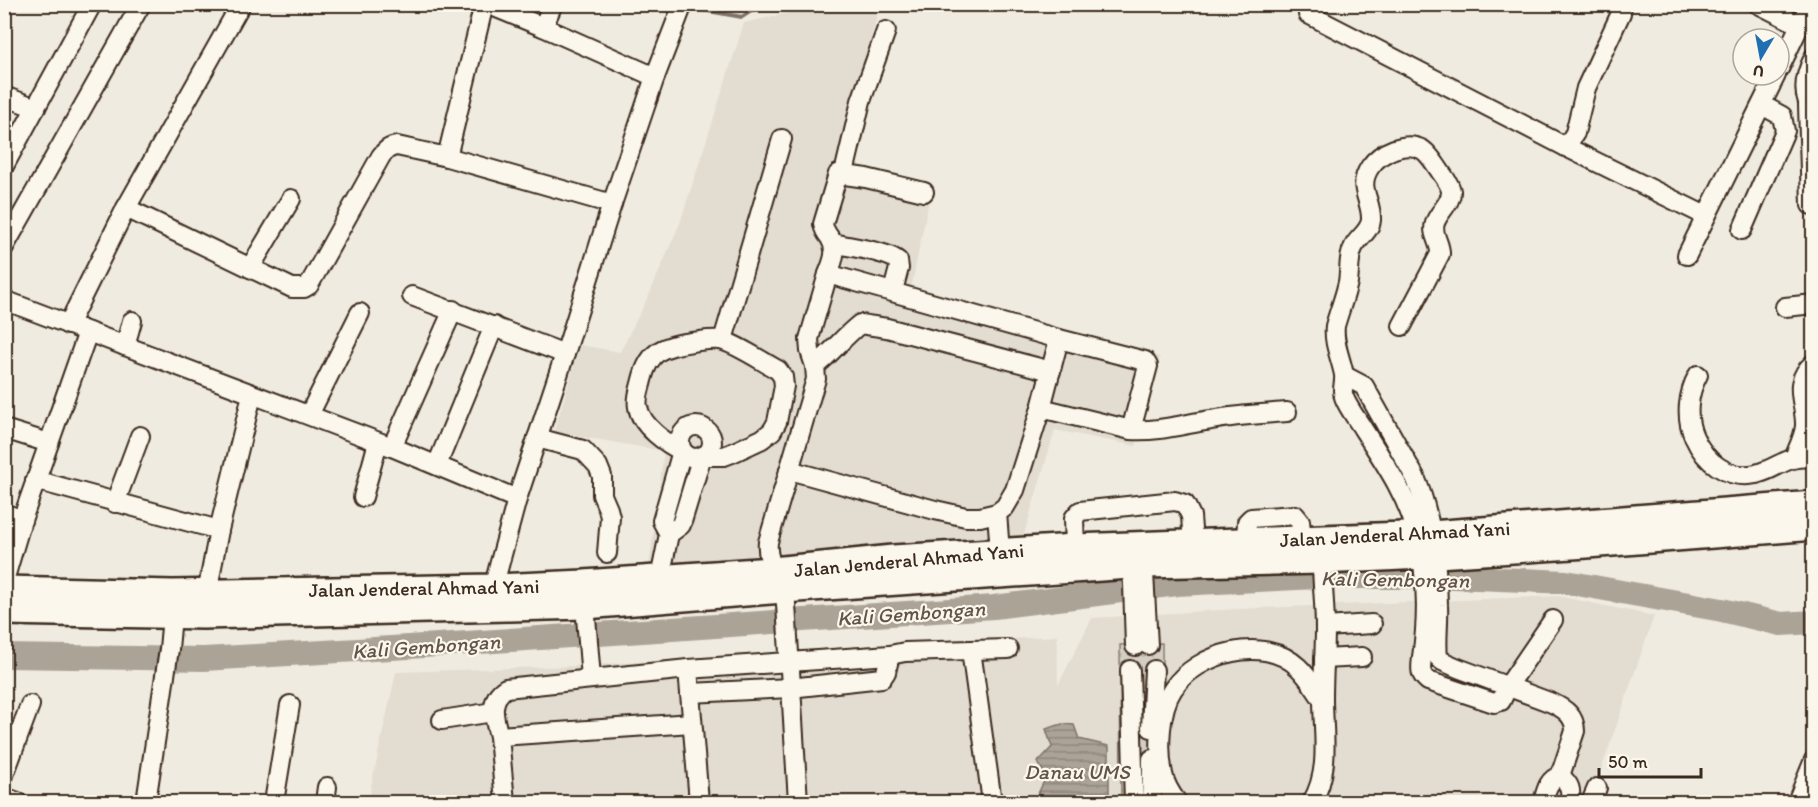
<svg xmlns="http://www.w3.org/2000/svg" width="1818" height="807" viewBox="0 0 1818 807" font-family="Itim,sans-serif">
<style>
.built{fill:#e2dcd1}
.park{fill:url(#park-crowns);stroke:#887c70;stroke-width:1.5}
.water{fill:url(#water-rules);stroke:#7f7367;stroke-width:1.5}
.lines{fill:none;stroke-linecap:round;stroke-linejoin:round}
.stream{stroke:#7f7367;stroke-width:4}
.river{stroke:#aca397;stroke-width:24}
.minor-casing{stroke:#3b2a1e;stroke-width:22}
.highway-casing{stroke:#3b2a1e;stroke-width:32}
.minor{stroke:#fbf7ec;stroke-width:18}
.highway{stroke:#fbf7ec;stroke-width:27}
.labels{text-anchor:middle;dominant-baseline:central;stroke-width:4.5;stroke-linejoin:round;paint-order:stroke}
.street-label{font-size:20px;fill:#3b2a1e;stroke:#fbf7ec}
.water-label{font-size:21px;font-style:italic;fill:#635448;stroke:#fbf7ec}
</style>
<defs>
<pattern id="park-crowns" width="20" height="18" patternUnits="userSpaceOnUse" patternTransform="scale(1.5)"><rect width="20" height="18" fill="#d5cec3"/><path d="M2 6a3 3 0 1 1 6 0M12 15a3 3 0 1 1 6 0" fill="none" stroke="#b8b1a7"/></pattern>
<pattern id="water-rules" width="6" height="5" patternUnits="userSpaceOnUse" patternTransform="scale(1.5)"><rect width="6" height="5" fill="#aca397"/><path d="M0 2.5h6" fill="none" stroke="#8d857b"/></pattern>
</defs>
<rect width="100%" height="100%" fill="#f0ebe0"/>
<filter id="ink" filterUnits="userSpaceOnUse"><feTurbulence type="fractalNoise" baseFrequency=".0167" numOctaves="2"/><feDisplacementMap in="SourceGraphic" scale="12" xChannelSelector="R" yChannelSelector="G"/><feConvolveMatrix kernelMatrix="1 2 1 2 8 2 1 2 1" color-interpolation-filters="sRGB"/></filter>
<g filter="url(#ink)">
<g class="built">
<polygon points="823,5 880,5 835,168 930,195 911,289 1160,357 1136,446 1055,430 1023,538 648,575 664,451 554,432 580,345 620,352 649,295 680,223 744,23"/>
<polygon points="1558,596 1654,616 1606,756 1589,802 373,802 370,791 396,672 572,666 1057,636 1058,685 1092,618 1238,609"/>
</g>
<polygon class="park" points="1162,643 1163,802 1121,802 1120,645"/>
<polygon class="water" points="1062,724 1074,725 1079,739 1109,746 1109,802 1034,802 1046,777 1038,762 1052,747 1046,729"/>
<g class="lines">
<polyline class="stream" points="690,4 697,9 742,17 762,4"/>
<polyline class="river" points="4,656 204,659 408,647 994,607 1177,584 1317,577 1454,577 1566,582 1722,610 1781,624 1814,622"/>
<g class="minor-casing">
<g id="minor">
<polyline points="487,4 543,27 655,77"/>
<polyline points="1758,4 1800,25"/>
<polyline points="1308,14 1566,147 1706,216"/>
<polyline points="543,27 553,4"/>
<path d="M1814,57C1805,75 1800,95 1814,111"/>
<polyline points="1779,69 1810,4"/>
<polyline points="4,96 36,108"/>
<polyline points="1808,105 1811,205"/>
<polyline points="1566,147 1575,133 1586,88 1621,13 1622,4"/>
<polyline points="447,157 484,4"/>
<polyline points="4,166 92,4"/>
<polyline points="844,173 861,101 886,31"/>
<path d="M126,208L292,288H304L309,285L381,156C386,150 389,147 397,146L447,157L612,204"/>
<polyline points="1742,230 1785,131 1782,116 1762,105"/>
<path d="M833,243C849,247 887,251 898,261L899,268L893,291"/>
<polyline points="4,247 141,4"/>
<polyline points="1687,255 1776,75"/>
<polyline points="250,268 291,199"/>
<path d="M828,274C833,261 838,251 830,238C826,233 824,230 823,224L838,174L866,178L924,192"/>
<polyline points="412,296 565,354"/>
<polyline points="4,300 392,447 517,499"/>
<polyline points="1785,307 1814,304"/>
<polyline points="68,325 126,208 241,4"/>
<path d="M1402,326L1440,254C1441,244 1431,234 1435,223C1438,212 1452,203 1451,191C1450,184 1444,177 1440,171C1435,164 1430,155 1423,150C1406,140 1380,152 1370,167C1356,188 1372,199 1371,220C1370,231 1359,237 1354,246C1348,257 1350,270 1348,282C1345,297 1339,311 1335,326C1333,344 1341,358 1344,375C1345,382 1341,391 1344,397C1348,408 1357,419 1363,429C1384,462 1407,495 1417,534C1427,573 1428,617 1422,657C1421,668 1419,674 1428,681L1494,703L1501,701L1508,686L1553,620"/>
<polyline points="723,340 782,139"/>
<polyline points="125,346 132,321"/>
<path d="M815,366C832,353 843,337 860,324L887,328L1051,371"/>
<path d="M1698,375C1688,393 1685,417 1694,437C1705,462 1728,480 1756,474C1780,468 1784,455 1814,458"/>
<path d="M1345,376L1364,386L1415,477C1432,517 1437,562 1438,605C1439,623 1436,640 1438,657L1442,661L1458,668L1552,703C1565,709 1575,716 1575,731L1560,776"/>
<path d="M1041,408L1131,430C1158,432 1184,424 1211,420C1236,415 1262,414 1287,412"/>
<polyline points="309,415 360,313"/>
<circle cx="696" cy="442" r="16"/>
<polyline points="4,429 49,443"/>
<polyline points="537,438 583,450 598,466 602,476 602,495 608,509 610,517 607,553"/>
<polyline points="392,447 453,310"/>
<path d="M1794,458C1798,448 1804,437 1805,426C1806,402 1790,383 1814,363"/>
<polyline points="437,465 494,326"/>
<polyline points="789,470 935,510 966,517 980,517 997,513 1005,507 1015,490 1041,408 1059,339"/>
<polyline points="35,480 219,530"/>
<polyline points="363,497 378,442"/>
<polyline points="115,503 140,436"/>
<polyline points="4,513 22,520"/>
<polyline points="997,513 1000,552"/>
<polyline points="1246,541 1247,522 1251,518 1295,515 1300,521 1302,539"/>
<polyline points="1075,548 1074,518 1080,511 1175,501 1185,504 1191,516 1193,543"/>
<polyline points="1143,555 1148,645"/>
<polyline points="1129,556 1133,584 1135,646"/>
<path d="M660,578L669,534L662,521L682,451C667,444 641,426 638,407C636,398 640,389 642,380C649,350 664,346 692,342C701,341 711,339 720,340C735,343 763,362 778,370L783,377L784,386L777,422L772,431L762,439L732,453L724,456H702L681,525L669,534"/>
<polyline points="4,581 22,520 88,332"/>
<polyline points="584,593 591,678"/>
<polyline points="492,598 493,588 517,499 565,354 612,204 655,77 683,4"/>
<polyline points="205,604 219,530 252,395"/>
<polyline points="1325,627 1372,624"/>
<polyline points="971,650 1008,649"/>
<polyline points="1324,659 1362,657"/>
<polyline points="1130,670 1134,802"/>
<polyline points="690,693 790,688 882,678 886,672 890,655"/>
<polyline points="442,720 493,712"/>
<polyline points="1151,728 1154,670"/>
<path d="M499,736C494,719 488,699 506,688L688,669"/>
<polyline points="1152,759 1152,802"/>
<polyline points="4,775 30,705"/>
<polyline points="4,797 18,802"/>
<polyline points="146,802 169,649 173,605"/>
<polyline points="274,802 290,705"/>
<polyline points="325,802 327,787"/>
<polyline points="505,802 499,736 692,723"/>
<polyline points="699,802 688,669 890,655 905,652 971,650 992,802"/>
<path d="M798,802L786,604C785,599 785,594 783,589C777,572 766,562 768,542L816,379L815,366L810,351L809,339L828,274L1059,339L1145,361L1148,366L1131,430"/>
<path d="M1177,802C1171,794 1165,785 1163,774C1158,750 1159,710 1173,689C1197,653 1264,634 1298,667C1308,676 1315,689 1323,700"/>
<path d="M1312,802C1331,770 1323,734 1323,698C1323,675 1325,652 1325,629C1325,606 1322,583 1322,560"/>
<path d="M1543,802C1546,791 1548,779 1560,776C1570,784 1572,790 1569,802"/>
<polyline points="1591,802 1597,788"/>
<polyline points="1797,802 1814,760"/>
</g>
</g>
<g class="highway-casing">
<g id="highway">
<polyline points="4,590 173,594 493,588 584,584 773,571 893,559 1075,548 1431,535 1814,505"/>
<polyline points="4,611 203,615 585,605 783,589 1144,564 1322,560 1422,555 1587,544 1814,526"/>
</g>
</g>
<use href="#minor" class="minor"/>
<use href="#highway" class="highway"/>
</g>
</g>
<g class="labels">
<g class="street-label">
<text transform="translate(1395 534) rotate(-3)">Jalan Jenderal Ahmad Yani</text>
<text transform="translate(909 560) rotate(-5)">Jalan Jenderal Ahmad Yani</text>
<text transform="translate(424 588) rotate(-1)">Jalan Jenderal Ahmad Yani</text>
</g>
<g class="water-label">
<text transform="translate(1395 579) rotate(1)">Kali Gembongan</text>
<text transform="translate(911 613) rotate(-4)">Kali Gembongan</text>
<text transform="translate(426 646) rotate(-4)">Kali Gembongan</text>
<text x="1077" y="771">Danau UMS</text>
</g>
</g>
<rect width="1818" height="807" fill="none" stroke="#fbf7ec" stroke-width="24"/>
<rect x="12" y="12" width="1794" height="783" fill="none" stroke="#3b2a1e" stroke-width="2" filter="url(#ink)"/>
<g transform="translate(1761 57) rotate(190)"><circle r="28" fill="#fbf7ec" stroke="#aea59a" stroke-width="1.5"/>
<path d="M0-4.5L10 22L0 15L-10 22Z" fill="#1f6fb2"/>
<text y="-9" font-size="16" font-weight="bold" text-anchor="middle" fill="#3b2a1e">U</text>
</g>
<path d="M1599 768v9h102v-9" fill="none" stroke="#3b2a1e" stroke-width="3"/>
<text x="1608" y="768" font-size="18" fill="#3b2a1e" stroke="#fbf7ec" stroke-width="4.5" paint-order="stroke">50 m</text>
</svg>
